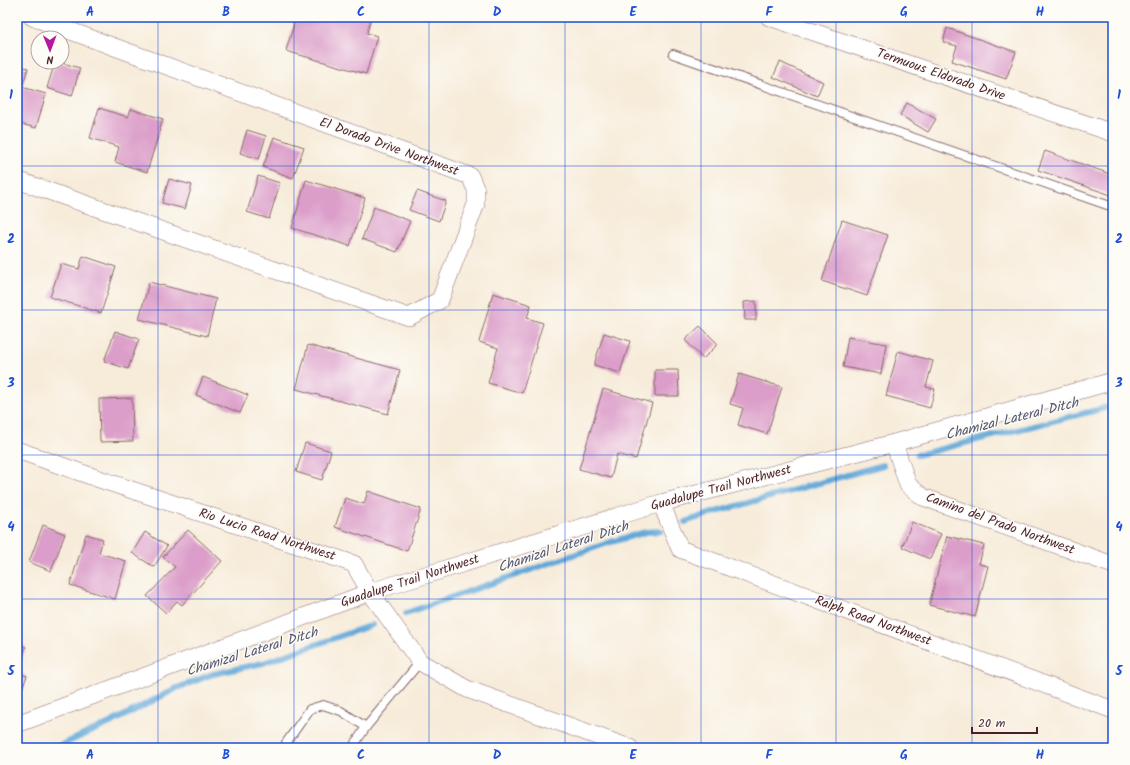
<svg xmlns="http://www.w3.org/2000/svg" width="1130" height="765" viewBox="0 0 1130 765" font-family="Kalam,sans-serif">
<style>
.lines{fill:none;stroke-linecap:round;stroke-linejoin:round}
.stream{stroke:#62a9d9;stroke-width:6}
.building{fill:#db9dc9}
.service-casing{stroke:#876768;stroke-width:10}
.minor-casing{stroke:#876768;stroke-width:18}
.service{stroke:#fff;stroke-width:8}
.minor{stroke:#fff;stroke-width:17}
.grid{fill:none;stroke:#1d4ed8;stroke-width:1;stroke-opacity:0.55}
.labels{text-anchor:middle;dominant-baseline:central;stroke-width:3;stroke-linejoin:round;paint-order:stroke}
.street-label{font-size:13px;fill:#4a1f2b;stroke:#fdfcf7}
.water-label{font-size:14px;font-style:italic;fill:#545671;stroke:#fdfcf7}
.neatline{fill:none;stroke:#1d4ed8;stroke-width:1.5}
.grid-label{font-size:13px;text-anchor:middle;font-weight:bold;fill:#1d4ed8}
</style>
<rect width="100%" height="100%" fill="#fdfcf7"/>
<filter id="ink" filterUnits="userSpaceOnUse"><feTurbulence type="fractalNoise" baseFrequency=".025" numOctaves="2"/><feDisplacementMap in="SourceGraphic" scale="8" xChannelSelector="R" yChannelSelector="G"/><feConvolveMatrix kernelMatrix="1 2 1 2 8 2 1 2 1" color-interpolation-filters="sRGB"/></filter>
<filter id="wash" filterUnits="userSpaceOnUse"><feTurbulence type="fractalNoise" baseFrequency=".012" numOctaves="4" result="noise"/><feDisplacementMap in="SourceGraphic" scale="16" xChannelSelector="R" yChannelSelector="G"/><feGaussianBlur stdDeviation="0.9" result="paint"/><feColorMatrix in="noise" values="0 0 0 0 0 0 0 0 0 0 0 0 0 0 0 0 0 1.4 0 .05"/><feComposite in="paint" operator="in"/></filter>
<g filter="url(#wash)">
<rect width="100%" height="100%" fill="#f7ecda"/>
<g class="lines">
<g class="stream">
<polyline points="917,455 1113,406"/>
<polyline points="685,522 712,513 883,465"/>
<polyline points="406,613 611,542 646,532 661,531"/>
<polyline points="55,748 112,722 177,688 213,674 263,663 372,625"/>
</g>
</g>
<g id="blocks">
<g class="building">
<polygon points="296,17 371,17 367,33 377,36 366,74 286,51"/>
<polygon points="947,28 1016,52 1006,79 952,61 957,46 943,42"/>
<polygon points="55,62 59,62 80,68 72,96 47,88"/>
<polygon points="780,62 823,82 817,96 773,77"/>
<polygon points="17,65 28,68 22,87 46,94 36,128 17,123"/>
<polygon points="907,103 936,119 928,132 900,115"/>
<polygon points="99,108 128,117 131,109 163,119 147,172 115,162 119,147 90,138"/>
<polygon points="247,130 266,136 259,159 240,153"/>
<polygon points="274,137 304,147 293,178 263,167"/>
<polygon points="1045,151 1113,175 1113,189 1111,195 1038,170"/>
<polygon points="258,176 280,183 269,219 247,212"/>
<polygon points="169,179 192,185 185,209 162,203"/>
<polygon points="306,180 365,198 350,246 292,228"/>
<polygon points="417,191 446,201 439,221 409,210"/>
<polygon points="374,207 410,221 397,252 362,239"/>
<polygon points="842,220 888,235 867,296 822,281"/>
<polygon points="83,256 116,267 101,313 50,297 61,264 79,269"/>
<polygon points="149,282 216,299 207,336 139,319"/>
<polygon points="493,293 531,305 527,318 543,323 522,393 488,383 498,348 479,342"/>
<polygon points="756,301 756,320 745,320 744,302"/>
<polygon points="700,326 718,344 703,359 685,340"/>
<polygon points="115,331 139,339 128,369 104,361"/>
<polygon points="604,333 630,341 620,373 594,365"/>
<polygon points="848,337 886,344 881,374 843,367"/>
<polygon points="308,345 400,370 388,414 296,389"/>
<polygon points="898,351 933,361 926,387 935,389 930,408 886,396"/>
<polygon points="655,370 678,370 679,396 655,396"/>
<polygon points="739,374 782,387 767,434 738,425 743,408 730,404"/>
<polygon points="203,377 248,395 240,413 196,395"/>
<polygon points="603,389 652,403 636,459 617,454 611,478 579,469"/>
<polygon points="132,398 133,441 100,442 99,399"/>
<polygon points="305,443 331,451 322,480 296,472"/>
<polygon points="368,491 421,509 407,551 335,527 345,498 364,504"/>
<polygon points="912,522 941,534 930,559 902,547"/>
<polygon points="43,525 65,534 51,571 29,562"/>
<polygon points="188,530 222,561 182,605 177,601 166,613 147,596 175,567 163,557"/>
<polygon points="145,532 167,546 154,567 132,553"/>
<polygon points="86,534 103,539 99,553 126,561 115,599 70,585"/>
<polygon points="947,536 984,545 979,564 988,566 975,617 929,605"/>
<polygon points="17,643 26,647 17,671"/>
<polygon points="17,672 27,676 18,699 17,699"/>
</g>
</g>
</g>
<g filter="url(#ink)">
<use href="#blocks" fill-opacity="0" stroke="#876768" stroke-width="1"/>
<g class="lines">
<g class="service-casing">
<g id="service">
<polyline points="673,54 1113,207"/>
<polyline points="292,748 286,743 310,709 323,705 341,711 366,727"/>
<polyline points="352,748 366,727 420,662"/>
</g>
</g>
<g class="minor-casing">
<g id="minor">
<polyline points="769,17 1113,133"/>
<polyline points="17,180 409,317 440,300 476,204 476,190 470,176 32,17"/>
<polyline points="894,443 908,485 923,497 1113,565"/>
<polyline points="17,450 102,480 354,564 370,592 420,662 467,689 630,748"/>
<polyline points="661,503 680,549 1113,710"/>
<polyline points="17,724 370,592 661,503 894,443 1113,381"/>
</g>
</g>
<use href="#service" class="service"/>
<use href="#minor" class="minor"/>
</g>
</g>
<path class="grid" d="M158,17V748M294,17V748M429,17V748M565,17V748M701,17V748M836,17V748M972,17V748M17,166H1113M17,310H1113M17,455H1113M17,599H1113"/>
<g class="labels">
<g class="street-label">
<text transform="translate(941 75) rotate(19)">Termuous Eldorado Drive</text>
<text transform="translate(389 147) rotate(20)">El Dorado Drive Northwest</text>
<text transform="translate(721 488) rotate(-15)">Guadalupe Trail Northwest</text>
<text transform="translate(1000 524) rotate(20)">Camino del Prado Northwest</text>
<text transform="translate(267 535) rotate(18)">Rio Lucio Road Northwest</text>
<text transform="translate(410 581) rotate(-18)">Guadalupe Trail Northwest</text>
<text transform="translate(873 621) rotate(20)">Ralph Road Northwest</text>
</g>
<g class="water-label">
<text transform="translate(1012 419) rotate(-14)">Chamizal Lateral Ditch</text>
<text transform="translate(563 547) rotate(-18)">Chamizal Lateral Ditch</text>
<text transform="translate(252 652) rotate(-17)">Chamizal Lateral Ditch</text>
</g>
</g>
<rect width="1130" height="765" fill="none" stroke="#fdfcf7" stroke-width="44"/>
<g transform="translate(50 50) rotate(179)"><circle r="19" fill="#fdfcf7" stroke="#b5a4a5"/>
<path d="M0-3L7 15L0 10L-7 15Z" fill="#b5179e"/>
<text y="-6" font-size="11" font-weight="bold" text-anchor="middle" fill="#4a1f2b">N</text>
</g>
<path d="M972 727v6h65v-6" fill="none" stroke="#4a1f2b" stroke-width="2"/>
<text x="978" y="727" font-size="12" fill="#4a1f2b" stroke="#fdfcf7" stroke-width="3" paint-order="stroke">20 m</text>
<rect x="22" y="22" width="1086" height="721" class="neatline"/>
<g class="grid-label">
<text x="90" y="16">A</text>
<text x="226" y="16">B</text>
<text x="361" y="16">C</text>
<text x="497" y="16">D</text>
<text x="633" y="16">E</text>
<text x="769" y="16">F</text>
<text x="904" y="16">G</text>
<text x="1040" y="16">H</text>
<text x="11" y="99">1</text>
<text x="1119" y="99">1</text>
<text x="11" y="243">2</text>
<text x="1119" y="243">2</text>
<text x="11" y="387">3</text>
<text x="1119" y="387">3</text>
<text x="11" y="531">4</text>
<text x="1119" y="531">4</text>
<text x="11" y="675">5</text>
<text x="1119" y="675">5</text>
<text x="90" y="759">A</text>
<text x="226" y="759">B</text>
<text x="361" y="759">C</text>
<text x="497" y="759">D</text>
<text x="633" y="759">E</text>
<text x="769" y="759">F</text>
<text x="904" y="759">G</text>
<text x="1040" y="759">H</text>
</g>
</svg>
